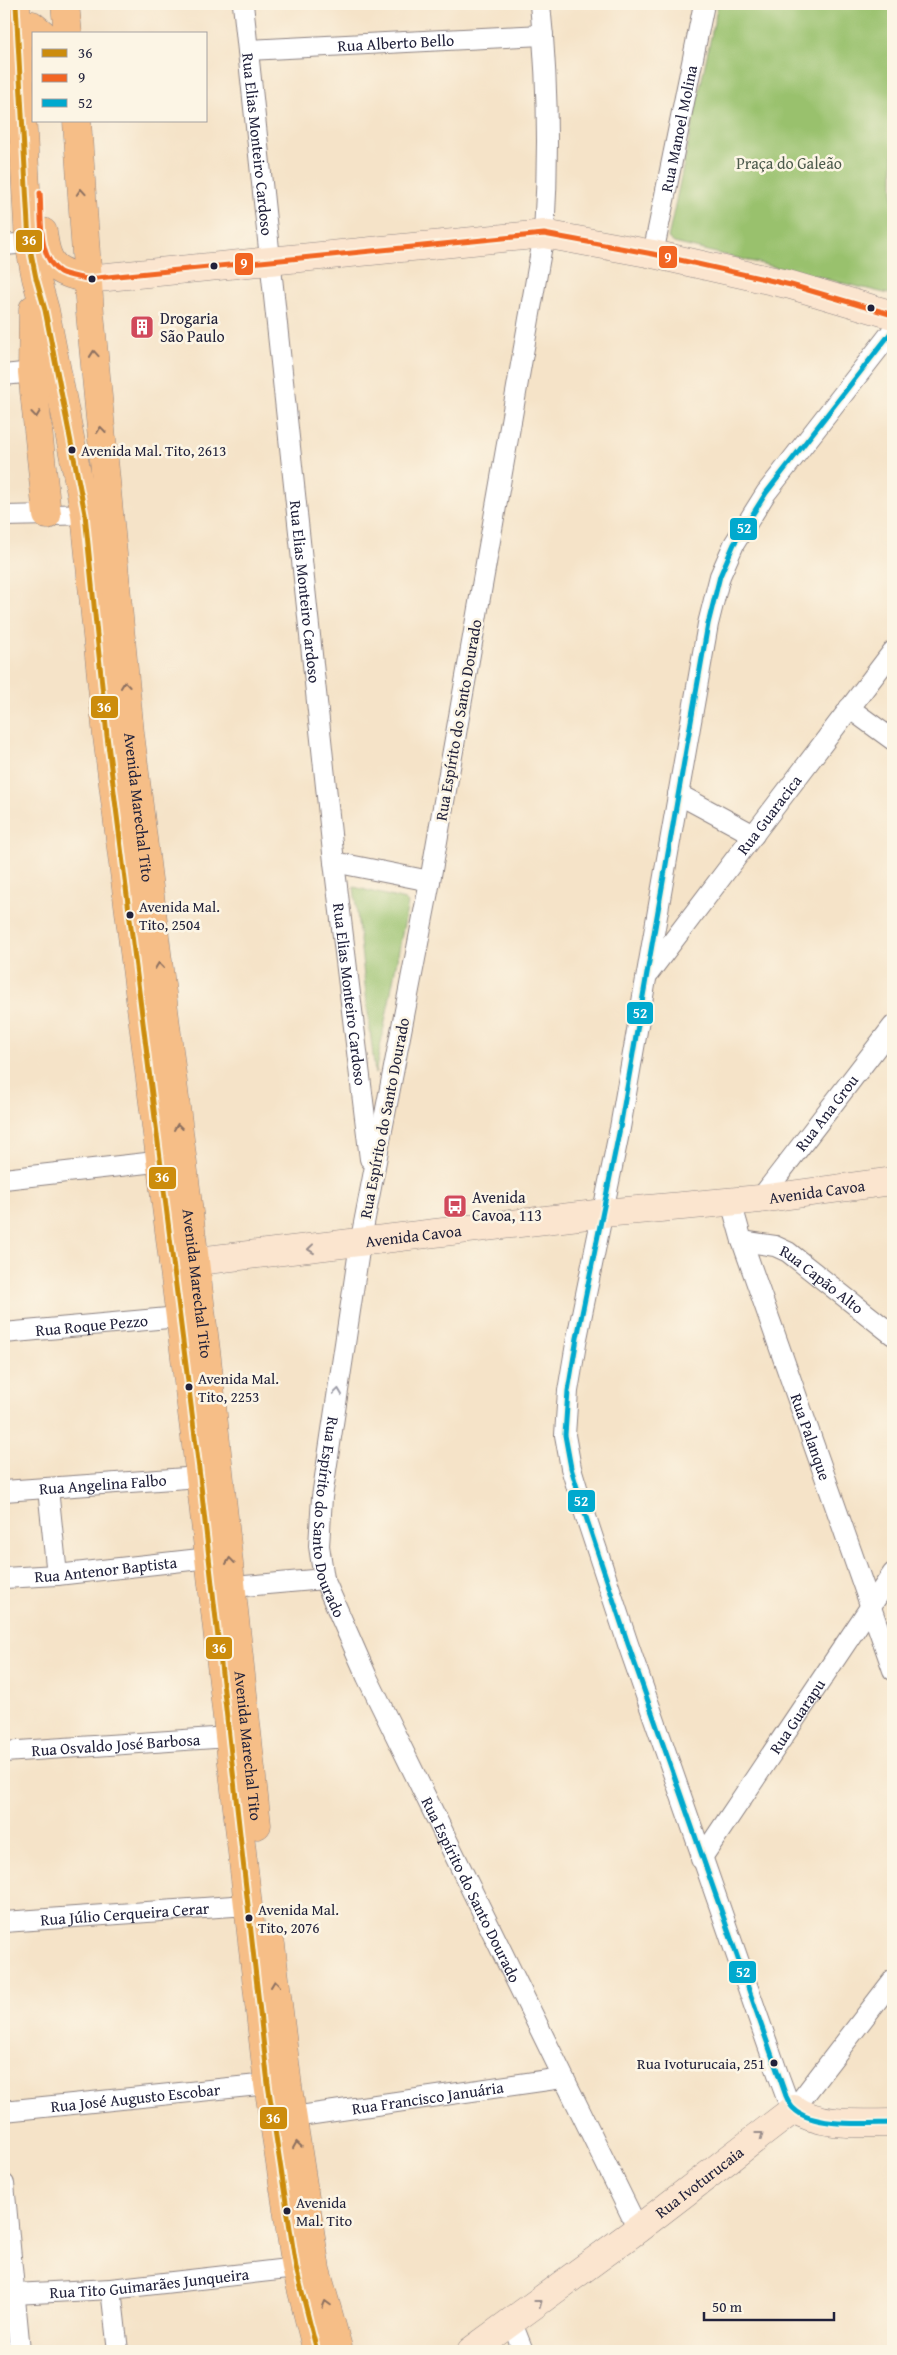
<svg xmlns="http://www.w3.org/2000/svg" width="897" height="2355" viewBox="0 0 897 2355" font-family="'Gentium Book Plus',serif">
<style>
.green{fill:#99c16d;stroke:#5e7254}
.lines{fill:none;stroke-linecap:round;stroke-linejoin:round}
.street-casing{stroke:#8c8282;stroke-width:22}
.secondary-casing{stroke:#8c8282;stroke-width:29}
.primary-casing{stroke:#8c8282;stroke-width:29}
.street{stroke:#fff;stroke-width:20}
.secondary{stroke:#fbe5cf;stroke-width:28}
.primary{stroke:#f6be87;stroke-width:28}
.bus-1-casing{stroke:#fcf5e5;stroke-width:9}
.bus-2-casing{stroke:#fcf5e5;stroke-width:9}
.bus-3-casing{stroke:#fcf5e5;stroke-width:9}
.bus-1{stroke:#cc8c0c;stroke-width:5}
.bus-2{stroke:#f26522;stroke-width:5}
.bus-3{stroke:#00a9ce;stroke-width:5}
.oneway{stroke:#8c7061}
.oneway2{stroke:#998d8c}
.oneway3{stroke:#9c9ca7}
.bus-dot{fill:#22223b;stroke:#fcf5e5;stroke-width:2}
.labels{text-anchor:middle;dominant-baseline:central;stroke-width:5;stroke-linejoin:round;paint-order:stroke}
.bus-label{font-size:15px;fill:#22223b;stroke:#fcf5e5;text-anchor:start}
.street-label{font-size:16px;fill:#22223b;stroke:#fcf5e5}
.park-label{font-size:16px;fill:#4c5a4c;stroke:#fcf5e5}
.poi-label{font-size:16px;fill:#22223b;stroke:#fcf5e5;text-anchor:start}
.line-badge{stroke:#fcf5e5;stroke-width:2}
.badge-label{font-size:14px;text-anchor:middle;font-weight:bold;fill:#fff}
</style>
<rect width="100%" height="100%" fill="#fcf5e5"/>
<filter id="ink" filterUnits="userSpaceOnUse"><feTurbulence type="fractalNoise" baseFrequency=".02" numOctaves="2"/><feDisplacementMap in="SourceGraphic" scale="10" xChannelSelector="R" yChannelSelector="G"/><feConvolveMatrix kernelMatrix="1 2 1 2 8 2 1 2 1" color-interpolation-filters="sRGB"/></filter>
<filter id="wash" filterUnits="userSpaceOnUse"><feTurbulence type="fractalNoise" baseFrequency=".0096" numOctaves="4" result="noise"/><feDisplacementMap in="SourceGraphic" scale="20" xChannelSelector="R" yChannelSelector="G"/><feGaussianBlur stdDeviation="1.12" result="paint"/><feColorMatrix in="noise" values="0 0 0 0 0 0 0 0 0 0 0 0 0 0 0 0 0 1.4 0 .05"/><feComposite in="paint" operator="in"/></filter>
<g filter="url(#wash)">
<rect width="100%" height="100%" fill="#f5e3c8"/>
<g class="green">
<polygon points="718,4 893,4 893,295 674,243 668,238"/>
<polygon points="354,887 405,900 408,903 375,1074"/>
</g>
</g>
<g filter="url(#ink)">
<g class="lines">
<g class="street-casing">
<g id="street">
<path id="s1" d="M243,4L334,862L370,1159"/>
<path id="s2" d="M540,4C548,81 549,156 544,234L430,881L360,1244L322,1497L319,1546L324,1579L367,1677L638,2229"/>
<path id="s3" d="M248,50L543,35"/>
<polyline points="4,245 29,243"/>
<path id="s4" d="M653,254L704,4"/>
<polyline points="893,330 766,493 734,544 720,576 708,624 620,1128 577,1338 568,1391 565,1435 571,1468 586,1517 628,1644 779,2077 786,2096 794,2109 893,1980"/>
<polyline points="4,375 32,372"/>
<polyline points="4,516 97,514"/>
<polyline points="849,708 893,740"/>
<polyline points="678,794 754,835"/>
<polyline points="334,862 430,881"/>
<path id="s5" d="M648,974L893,651"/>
<polyline points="4,1179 173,1160"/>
<path id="s6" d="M760,1199L893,1026"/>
<path id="s7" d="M731,1202L742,1241L893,1670"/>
<path id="s8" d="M742,1241L775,1246L788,1252L893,1335"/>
<path id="s9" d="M4,1333L179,1317"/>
<polyline points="48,1489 57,1575"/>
<path id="s10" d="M4,1491L200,1477"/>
<path id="s11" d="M4,1578L57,1575L209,1558"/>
<polyline points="233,1587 324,1579"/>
<path id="s12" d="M4,1752L229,1737"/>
<path id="s13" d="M701,1859L893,1573"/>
<path id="s14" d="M4,1922L247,1905"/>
<path id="s15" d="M4,2111L268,2084"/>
<path id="s16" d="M293,2117L562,2078"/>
<polyline points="4,2184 20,2351"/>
<polyline points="111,2289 118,2351"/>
<path id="s17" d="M4,2296L14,2294L111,2289L296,2268"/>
<polyline points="512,2323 523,2351"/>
</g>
</g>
<g class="secondary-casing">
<g id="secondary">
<polyline points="87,279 544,234 653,254 791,285 893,315"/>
<path id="s18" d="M173,1264L604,1213L760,1199L893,1181"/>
<path id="s19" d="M471,2351L638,2229L794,2109C822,2127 861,2123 893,2123"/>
</g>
</g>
<g class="primary-casing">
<g id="primary">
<polyline points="16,4 29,243 36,278 45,310 85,514 107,736 200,1477 268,2084 296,2268 317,2351"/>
<polyline points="65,4 68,34"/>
<polyline points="17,22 32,25 43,34"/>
<path id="s20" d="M77,121L90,313L130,733L207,1359L257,1825"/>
<path d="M43,232C47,267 55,271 87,279"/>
<polyline points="33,309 32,372 47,515"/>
<polyline points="271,1945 288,2087 316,2270 339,2351"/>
</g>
</g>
<use href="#street" class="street"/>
<use href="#secondary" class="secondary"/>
<use href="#primary" class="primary"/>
<g class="bus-1-casing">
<polyline id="bus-1" points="16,4 29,243 36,278 45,310 85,514 107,736 200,1477 268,2084 296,2268 317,2351"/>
</g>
<g class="bus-2-casing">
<path id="bus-2" d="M40,193C42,217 37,257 60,272C68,276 79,277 87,279L544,234L653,254L791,285L893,315"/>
</g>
<g class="bus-3-casing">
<path id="bus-3" d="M893,330L766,493L734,544L720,576L708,624L620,1128L577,1338L568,1391L565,1435L571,1468L586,1517L628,1644L786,2096C788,2100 790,2106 794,2109C813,2128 868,2123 893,2123"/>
</g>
<use href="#bus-1" class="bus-1"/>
<use href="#bus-2" class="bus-2"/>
<use href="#bus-3" class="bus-3"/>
</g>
<defs><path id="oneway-chevron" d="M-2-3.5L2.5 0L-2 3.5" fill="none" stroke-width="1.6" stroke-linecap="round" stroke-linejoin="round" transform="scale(1.25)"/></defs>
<g class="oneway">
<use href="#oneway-chevron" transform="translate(81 192) rotate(-94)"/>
<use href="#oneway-chevron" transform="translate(94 354) rotate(-95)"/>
<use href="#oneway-chevron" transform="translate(36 414) rotate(84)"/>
<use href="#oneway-chevron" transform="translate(101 430) rotate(-96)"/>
<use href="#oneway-chevron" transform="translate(125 685) rotate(-96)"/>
<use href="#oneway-chevron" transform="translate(159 966) rotate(-97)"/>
<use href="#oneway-chevron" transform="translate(178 1127) rotate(-97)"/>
<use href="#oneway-chevron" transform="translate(230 1561) rotate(-97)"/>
<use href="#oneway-chevron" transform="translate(275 1984) rotate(-97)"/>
<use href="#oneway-chevron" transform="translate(297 2145) rotate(-99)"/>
<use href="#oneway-chevron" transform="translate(326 2304) rotate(-106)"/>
</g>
<g class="oneway2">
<use href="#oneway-chevron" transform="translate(311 1249) rotate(174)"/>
<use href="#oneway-chevron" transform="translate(760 2135) rotate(-38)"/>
<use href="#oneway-chevron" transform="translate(539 2303) rotate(-37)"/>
</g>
<use class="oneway3" href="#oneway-chevron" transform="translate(338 1392) rotate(-82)"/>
</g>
<defs>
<g id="building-square" transform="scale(1.25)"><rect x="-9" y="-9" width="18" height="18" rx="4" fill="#d1495b" stroke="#fcf5e5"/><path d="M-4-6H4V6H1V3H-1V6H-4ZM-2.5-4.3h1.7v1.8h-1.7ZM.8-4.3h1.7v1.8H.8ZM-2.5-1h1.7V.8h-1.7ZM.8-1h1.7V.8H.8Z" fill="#fff"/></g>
<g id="bus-square" transform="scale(1.25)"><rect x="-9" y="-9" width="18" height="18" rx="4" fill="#d1495b" stroke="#fcf5e5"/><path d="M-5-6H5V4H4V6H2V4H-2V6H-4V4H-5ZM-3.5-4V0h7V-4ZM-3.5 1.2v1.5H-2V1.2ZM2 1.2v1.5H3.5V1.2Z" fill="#fff"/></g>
</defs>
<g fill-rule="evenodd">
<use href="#building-square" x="142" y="327"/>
<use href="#bus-square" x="455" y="1206"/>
</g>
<g class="bus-dot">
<circle cx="214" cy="266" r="4.5"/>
<circle cx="92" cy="279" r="4.5"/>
<circle cx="871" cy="308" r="4.5"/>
<circle cx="72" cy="450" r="4.5"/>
<circle cx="130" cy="915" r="4.5"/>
<circle cx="189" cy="1387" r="4.5"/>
<circle cx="249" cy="1918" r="4.5"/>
<circle cx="774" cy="2063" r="4.5"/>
<circle cx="287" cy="2211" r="4.5"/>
</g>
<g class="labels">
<g class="bus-label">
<text x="81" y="450">Avenida Mal. Tito, 2613</text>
<text x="139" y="906">Avenida Mal.<tspan x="139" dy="18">Tito, 2504</tspan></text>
<text x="198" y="1378">Avenida Mal.<tspan x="198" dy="18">Tito, 2253</tspan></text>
<text x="258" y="1909">Avenida Mal.<tspan x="258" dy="18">Tito, 2076</tspan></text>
<text x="765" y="2063" text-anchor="end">Rua Ivoturucaia, 251</text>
<text x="296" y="2202">Avenida<tspan x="296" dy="18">Mal. Tito</tspan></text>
</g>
<g class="street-label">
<text stroke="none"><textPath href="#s3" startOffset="148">Rua Alberto Bello</textPath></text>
<text stroke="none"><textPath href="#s4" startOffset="128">Rua Manoel Molina</textPath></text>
<text stroke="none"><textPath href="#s1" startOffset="141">Rua Elias Monteiro Cardoso</textPath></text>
<text stroke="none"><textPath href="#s1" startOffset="591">Rua Elias Monteiro Cardoso</textPath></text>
<text transform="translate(458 720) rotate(-80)">Rua Espírito do Santo Dourado</text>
<text stroke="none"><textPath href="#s20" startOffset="689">Avenida Marechal Tito</textPath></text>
<text stroke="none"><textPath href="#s5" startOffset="200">Rua Guaracica</textPath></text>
<text stroke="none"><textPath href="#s1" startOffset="996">Rua Elias Monteiro Cardoso</textPath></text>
<text stroke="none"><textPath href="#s6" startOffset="109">Rua Ana Grou</textPath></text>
<text transform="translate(384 1118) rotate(-79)">Rua Espírito do Santo Dourado</text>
<text stroke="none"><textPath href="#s18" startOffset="648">Avenida Cavoa</textPath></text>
<text stroke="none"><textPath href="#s18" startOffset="242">Avenida Cavoa</textPath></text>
<text stroke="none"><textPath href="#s8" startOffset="91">Rua Capão Alto</textPath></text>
<text stroke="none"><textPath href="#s20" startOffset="1169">Avenida Marechal Tito</textPath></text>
<text stroke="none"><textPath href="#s9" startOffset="88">Rua Roque Pezzo</textPath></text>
<text stroke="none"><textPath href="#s7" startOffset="248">Rua Palanque</textPath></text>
<text stroke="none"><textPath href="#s10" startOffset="99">Rua Angelina Falbo</textPath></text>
<text stroke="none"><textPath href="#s2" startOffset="1534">Rua Espírito do Santo Dourado</textPath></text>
<text stroke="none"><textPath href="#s11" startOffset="102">Rua Antenor Baptista</textPath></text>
<text stroke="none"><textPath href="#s13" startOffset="172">Rua Guarapu</textPath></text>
<text stroke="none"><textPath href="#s12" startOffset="112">Rua Osvaldo José Barbosa</textPath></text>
<text stroke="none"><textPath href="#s20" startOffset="1634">Avenida Marechal Tito</textPath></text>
<text stroke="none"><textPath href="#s2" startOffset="1939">Rua Espírito do Santo Dourado</textPath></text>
<text stroke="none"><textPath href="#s14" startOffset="121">Rua Júlio Cerqueira Cerar</textPath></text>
<text stroke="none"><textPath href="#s15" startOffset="132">Rua José Augusto Escobar</textPath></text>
<text stroke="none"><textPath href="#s16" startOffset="136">Rua Francisco Januária</textPath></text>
<text stroke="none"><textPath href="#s19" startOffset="284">Rua Ivoturucaia</textPath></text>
<text stroke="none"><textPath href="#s17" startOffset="146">Rua Tito Guimarães Junqueira</textPath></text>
</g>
<g class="park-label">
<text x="789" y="163">Praça do Galeão</text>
</g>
<g class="poi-label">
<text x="160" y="318">Drogaria<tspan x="160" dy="18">São Paulo</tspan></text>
<text x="472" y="1197">Avenida<tspan x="472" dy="18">Cavoa, 113</tspan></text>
</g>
</g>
<g class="line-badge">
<rect x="15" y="229" width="28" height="24" rx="5" fill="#cc8c0c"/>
<rect x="658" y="245" width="20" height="24" rx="5" fill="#f26522"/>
<rect x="234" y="252" width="20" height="24" rx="5" fill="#f26522"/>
<rect x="729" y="517" width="29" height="24" rx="5" fill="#00a9ce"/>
<rect x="90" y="695" width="29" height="24" rx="5" fill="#cc8c0c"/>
<rect x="626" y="1001" width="28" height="24" rx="5" fill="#00a9ce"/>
<rect x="148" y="1166" width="29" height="24" rx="5" fill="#cc8c0c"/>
<rect x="567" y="1489" width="29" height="24" rx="5" fill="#00a9ce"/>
<rect x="205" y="1636" width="28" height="24" rx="5" fill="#cc8c0c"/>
<rect x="728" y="1960" width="29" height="24" rx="5" fill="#00a9ce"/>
<rect x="259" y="2106" width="29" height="24" rx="5" fill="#cc8c0c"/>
</g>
<g class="badge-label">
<text x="29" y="245">36</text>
<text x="668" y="262">9</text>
<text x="244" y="268">9</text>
<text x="744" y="533">52</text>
<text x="104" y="712">36</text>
<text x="640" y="1018">52</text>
<text x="162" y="1182">36</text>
<text x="581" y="1506">52</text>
<text x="219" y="1653">36</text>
<text x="743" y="1977">52</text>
<text x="273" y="2123">36</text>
</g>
<rect width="897" height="2355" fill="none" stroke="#fcf5e5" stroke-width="20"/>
<rect x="32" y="32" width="175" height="90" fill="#fcf5e5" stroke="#a5a1a1"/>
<rect x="42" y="49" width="25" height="8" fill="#cc8c0c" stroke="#a5a1a1"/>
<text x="78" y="58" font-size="15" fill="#22223b">36</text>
<rect x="42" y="74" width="25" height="8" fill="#f26522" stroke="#a5a1a1"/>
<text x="78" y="82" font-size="15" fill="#22223b">9</text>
<rect x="42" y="99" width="25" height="8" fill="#00a9ce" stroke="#a5a1a1"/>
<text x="78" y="108" font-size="15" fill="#22223b">52</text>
<path d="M704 2312v8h130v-8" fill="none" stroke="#22223b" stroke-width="2.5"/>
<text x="712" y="2312" font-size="15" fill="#22223b" stroke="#fcf5e5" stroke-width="4" paint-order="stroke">50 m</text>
</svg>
